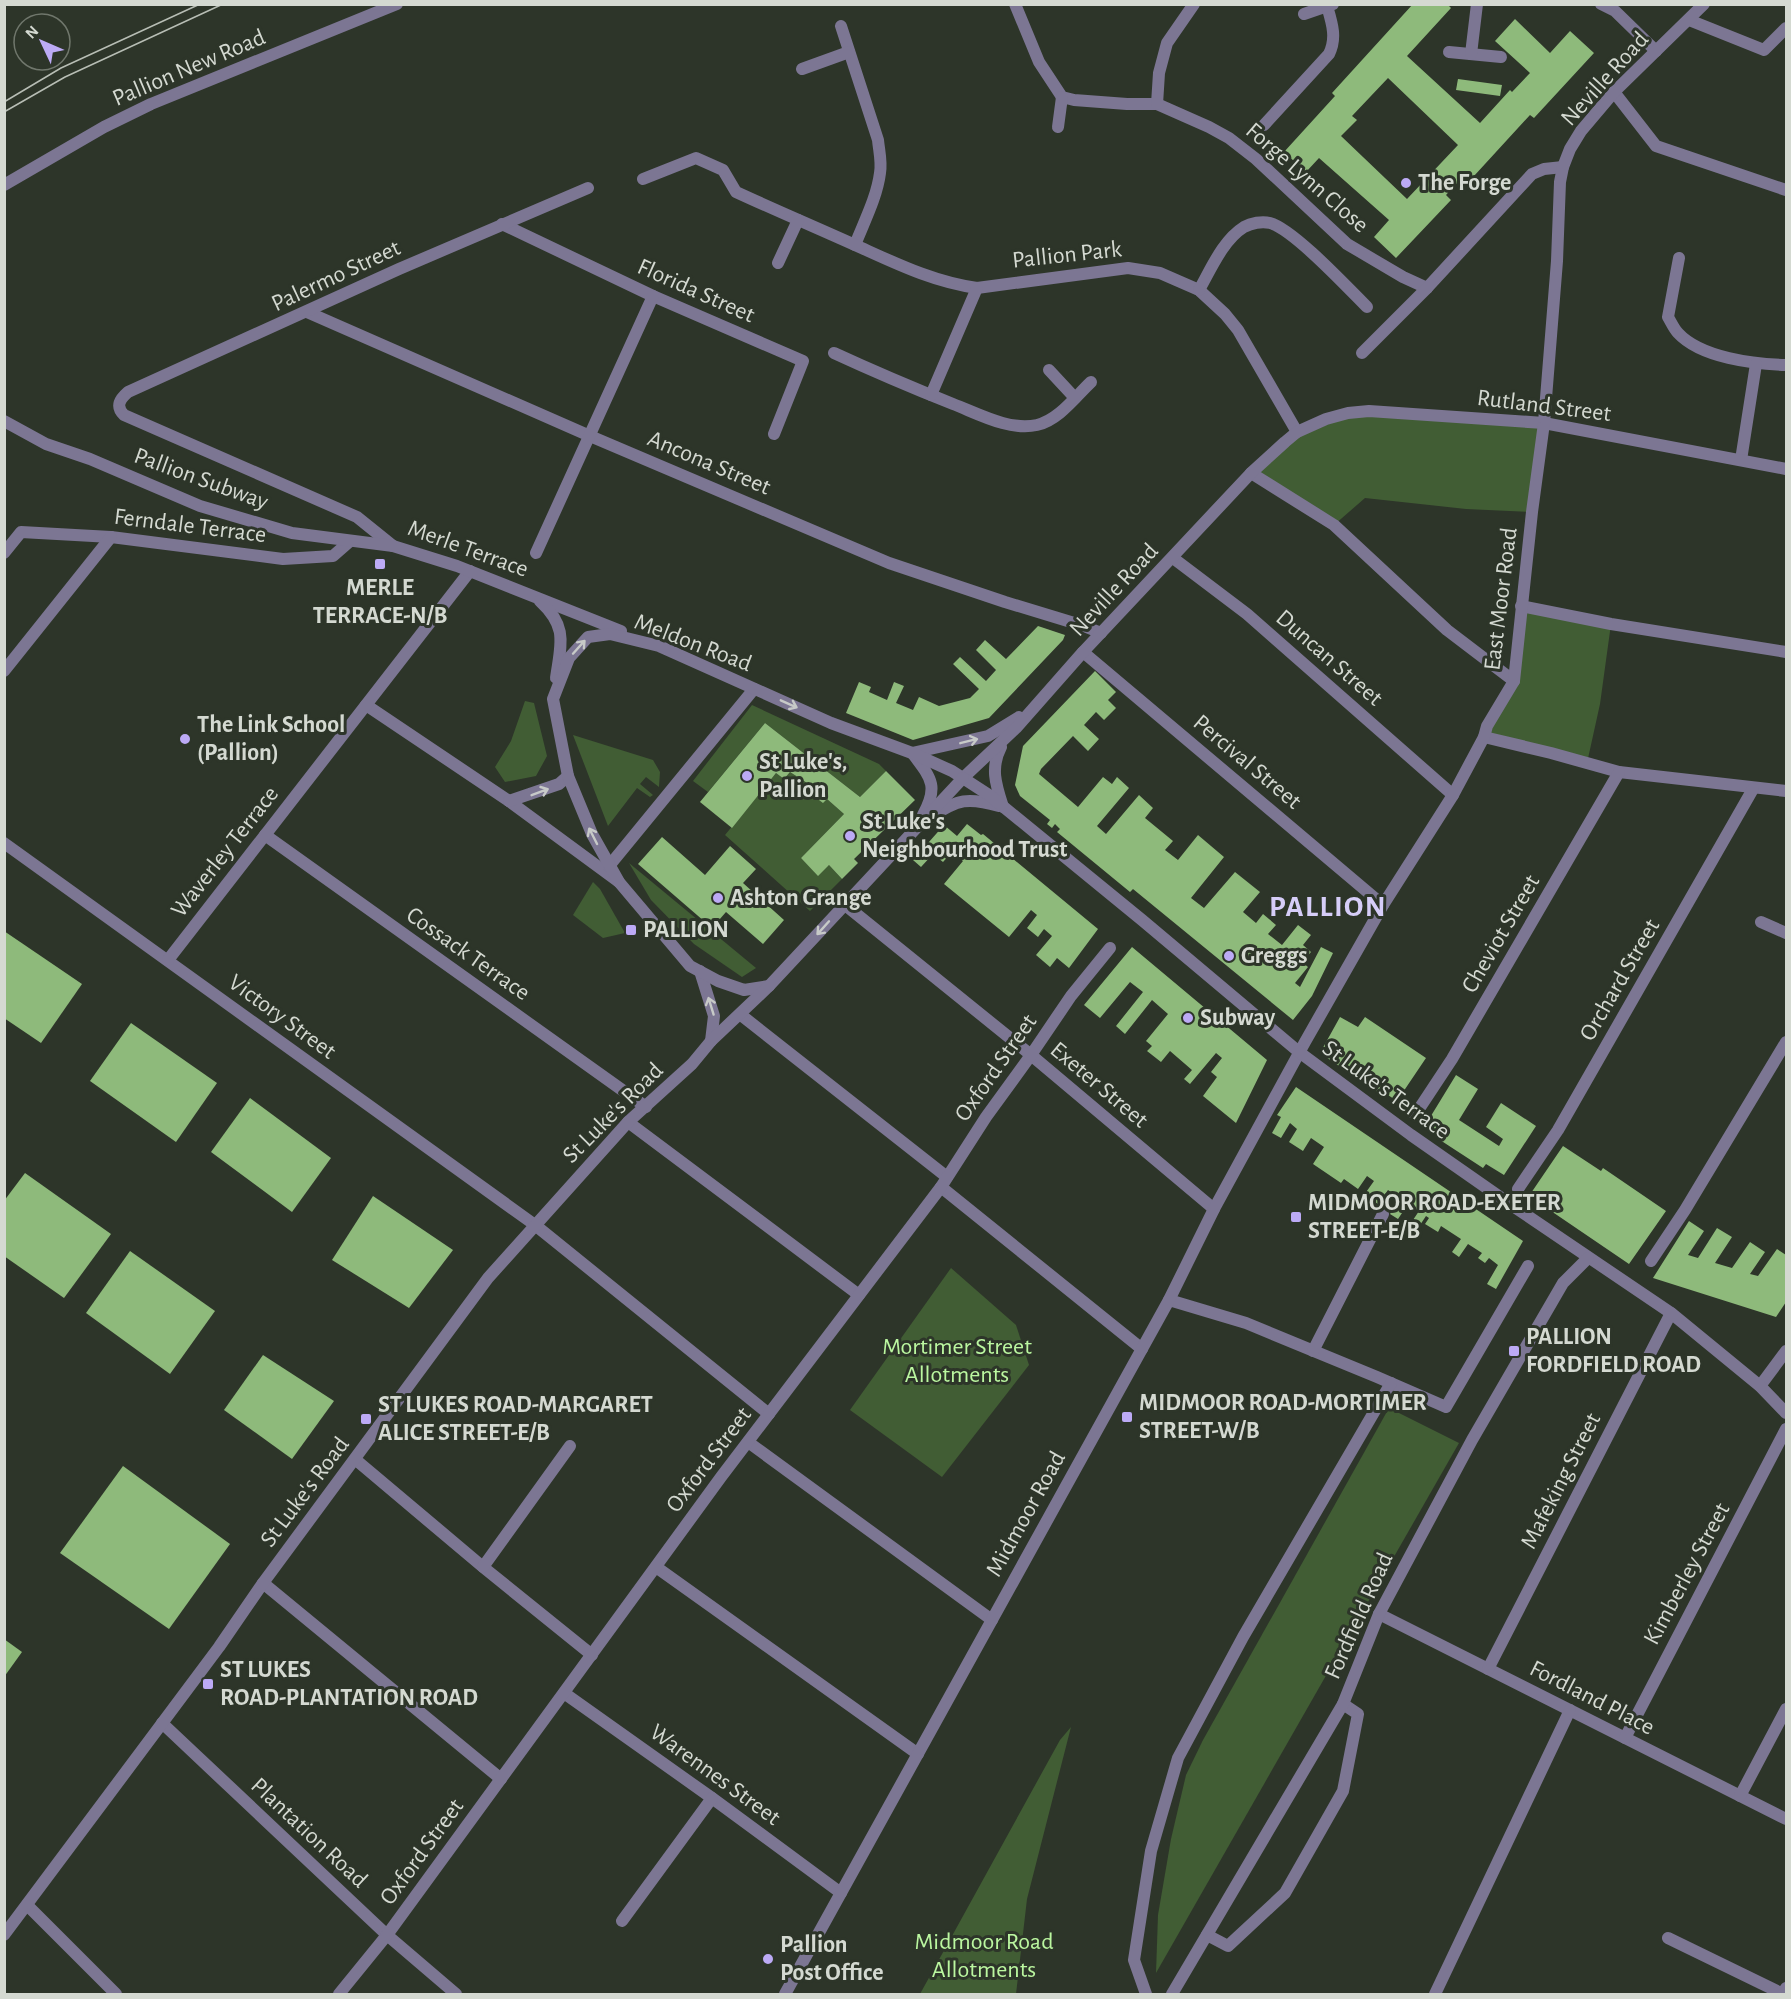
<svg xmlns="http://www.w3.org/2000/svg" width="1791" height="1999" viewBox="0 0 1791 1999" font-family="'Alegreya Sans',sans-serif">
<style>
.green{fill:#415d34}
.building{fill:#8eba7b;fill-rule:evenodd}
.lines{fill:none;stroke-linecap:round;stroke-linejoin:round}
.minor{stroke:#7c7693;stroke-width:12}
.tertiary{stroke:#7c7693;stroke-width:12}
.tram{stroke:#b8beb5;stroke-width:1.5}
.oneway{stroke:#c7cac8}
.poi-dot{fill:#bcaaf5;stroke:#2d3529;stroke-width:2}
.labels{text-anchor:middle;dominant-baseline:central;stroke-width:6;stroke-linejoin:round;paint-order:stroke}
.street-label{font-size:24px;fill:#d4d9d1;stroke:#2d3529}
.poi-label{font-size:24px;font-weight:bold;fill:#d4d9d1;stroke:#2d3529;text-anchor:start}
.park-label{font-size:24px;fill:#bbf7a0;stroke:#2d3529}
.district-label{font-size:30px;font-weight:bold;letter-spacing:1.5px;fill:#d6cdf8;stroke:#2d3529}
</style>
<rect width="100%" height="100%" fill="#2d3529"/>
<g class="green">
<polygon points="1348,413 1544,423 1532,512 1466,509 1365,498 1334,525 1251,473 1285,442"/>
<polygon points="1521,606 1611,624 1600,704 1587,763 1484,737 1514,681"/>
<polygon points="525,701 534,703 547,756 536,776 505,782 495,767 511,741"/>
<polygon points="752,705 879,764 886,771 860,797 765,723 708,792 693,781"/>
<polygon points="573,735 653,760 660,772 659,787 646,777 640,784 653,795 650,797 637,788 608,826"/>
<polygon points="790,772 807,783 803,788 827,799 844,814 801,858 818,875 829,865 842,879 810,911 725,835 776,773 784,779"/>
<polygon points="629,863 756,968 742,977 694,944 651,900"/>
<polygon points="593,882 600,889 625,933 603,938 573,915"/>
<polygon points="951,1268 1016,1325 1029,1365 942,1477 850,1410"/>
<polygon points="1389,1408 1459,1443 1156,1973 1158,1915 1171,1839 1186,1775 1203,1740"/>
<polygon points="1071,1727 1027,1899 1016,1994 920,1994 1060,1740"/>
</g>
<g class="building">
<path d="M1413,4H1447L1451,8L1407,56L1480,123L1510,90L1512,92L1530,73L1495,41L1515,19L1550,53L1570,31L1594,53L1534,118L1530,115L1463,188L1457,183L1446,195L1451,200L1396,258L1374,237L1389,220L1319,158L1306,172L1284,152L1335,96L1332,93ZM1388,78L1458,145L1407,199L1341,136L1357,120L1352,116Z"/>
<polygon points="1458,79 1502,85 1500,96 1456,90"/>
<polygon points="1038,626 1065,635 1063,640 989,718 913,740 846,713 859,682 871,687 869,692 887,700 894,682 904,686 896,703 913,710 919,697 939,706 970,698 979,689 953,664 960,657 986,681 996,670 976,650 985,640 1006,659"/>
<polygon points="1095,671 1116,692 1108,700 1116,708 1104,720 1096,712 1084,725 1099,739 1088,751 1073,736 1041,769 1039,774 1078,807 1103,777 1112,784 1117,777 1129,788 1097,826 1106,834 1139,795 1153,808 1145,818 1173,841 1165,850 1178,860 1198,835 1224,857 1191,898 1204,908 1235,872 1260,892 1243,912 1256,923 1263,914 1276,925 1268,934 1282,945 1298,925 1311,935 1303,945 1311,952 1302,962 1308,967 1295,983 1300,987 1321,947 1333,953 1312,996 1293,1020 1133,889 1130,892 1057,832 1060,829 1055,824 1052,828 1047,824 1050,820 1020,796 1015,785 1023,746"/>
<polygon points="765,723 860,797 886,771 915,800 854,859 858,863 842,879 829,865 818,876 801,858 844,814 827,799 823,803 803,788 807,783 790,772 784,779 776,773 732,828 700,802"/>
<polygon points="967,824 981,835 983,834 1098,929 1069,968 1057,958 1050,967 1036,955 1052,936 1044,929 1038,937 1027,928 1037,915 1031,910 1009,937 944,884 963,861 952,852 943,862 933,854 921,867 913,860 944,825 957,836"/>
<polygon points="662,837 705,875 730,846 756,869 743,883 784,920 763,944 726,912 712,928 638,864"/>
<polygon points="4,931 82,984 41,1043 4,1018"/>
<polygon points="1132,947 1267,1060 1236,1123 1203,1096 1217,1077 1211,1072 1222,1058 1216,1053 1190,1084 1184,1079 1192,1070 1170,1051 1161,1062 1147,1051 1152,1046 1146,1041 1168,1014 1152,1000 1125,1034 1116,1026 1143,992 1130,982 1100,1018 1084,1005"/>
<polygon points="1340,1017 1358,1027 1365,1017 1426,1058 1397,1101 1382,1091 1380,1094 1320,1053"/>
<polygon points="131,1023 217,1083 176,1142 90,1081"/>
<polygon points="1456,1075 1478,1089 1459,1120 1499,1146 1503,1139 1486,1127 1501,1103 1536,1126 1504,1175 1486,1164 1483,1168 1440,1140 1443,1134 1426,1124"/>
<polygon points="1296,1087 1523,1241 1496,1289 1487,1284 1498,1265 1489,1258 1485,1263 1478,1258 1482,1253 1468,1244 1459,1257 1452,1252 1461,1239 1441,1226 1438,1232 1425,1224 1429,1218 1426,1216 1418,1228 1411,1223 1419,1211 1408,1204 1398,1219 1390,1214 1401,1199 1388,1190 1378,1204 1364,1195 1374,1181 1367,1176 1358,1189 1344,1179 1341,1183 1313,1164 1324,1147 1311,1138 1303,1151 1289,1142 1297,1129 1290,1123 1281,1138 1272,1133 1281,1117 1277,1115"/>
<polygon points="250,1098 331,1158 292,1212 211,1152"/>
<polygon points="1563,1146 1601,1171 1603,1168 1666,1211 1629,1264 1529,1196"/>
<polygon points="25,1173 111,1234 64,1298 4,1256 4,1201"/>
<polygon points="373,1196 453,1250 409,1308 332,1260"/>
<polygon points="1689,1221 1704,1231 1688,1255 1698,1258 1717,1228 1732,1237 1715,1263 1732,1268 1750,1242 1765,1252 1750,1274 1758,1276 1777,1249 1786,1255 1786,1302 1776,1317 1653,1278"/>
<polygon points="130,1251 215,1311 170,1374 86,1313"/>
<polygon points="263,1355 334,1401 292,1459 224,1410"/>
<polygon points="123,1466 230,1544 169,1629 60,1553"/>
<polygon points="4,1639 22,1652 4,1677"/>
</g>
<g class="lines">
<g class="minor">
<polyline points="1015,4 1039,62 1062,97 1074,100 1127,104 1157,104 1209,127 1229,138 1256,159 1347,244 1403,277 1427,288"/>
<polyline points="1601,4 1615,11 1656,51"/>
<polyline points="1304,14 1333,4"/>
<polyline points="1689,20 1764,50 1786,28"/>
<path d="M841,26L878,140C879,151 882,162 880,173C877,197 864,222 855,245"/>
<polyline points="1449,52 1501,57"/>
<polyline points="1471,54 1477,4"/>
<polyline points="802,69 849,52"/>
<polyline points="1614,92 1656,146 1786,190"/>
<polyline points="1157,104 1159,73 1167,43 1194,4"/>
<path d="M1264,125L1329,54C1337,38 1332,23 1327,6"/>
<polyline points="1058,127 1062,97"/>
<path d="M643,179L696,158L723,170L736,192C775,210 815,227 855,245C895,263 933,282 977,288L1128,268L1160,273L1199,290L1225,314L1238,330L1297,432"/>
<polyline points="502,224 653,296 803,361 774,434"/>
<path d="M1679,258L1668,317C1671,322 1674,329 1678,333C1701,358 1754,364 1786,365"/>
<polyline points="778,263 798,220"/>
<path d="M1199,290C1211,269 1223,240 1244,227C1251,223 1262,221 1270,223C1293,229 1348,288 1367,307"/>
<polyline points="307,312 590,436 889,563 1005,602 1084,626 1101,633"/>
<path d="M834,353C873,371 913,388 953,404C979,414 1009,431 1037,425C1059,420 1076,396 1091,382"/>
<polyline points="1362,353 1427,288 1532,174 1544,169 1563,167"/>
<polyline points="1049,370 1075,398"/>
<polyline points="931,395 977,288"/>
<polyline points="1741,460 1756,364"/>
<polyline points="1251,473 1334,525 1447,630 1514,681"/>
<path d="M393,546L357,517L124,415C115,406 120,399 128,392L399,269L588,188"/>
<polyline points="4,553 21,532 111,537 283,559 333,556 349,542"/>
<polyline points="536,553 653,296"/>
<polyline points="1173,558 1247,614 1453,795"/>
<polyline points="1521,606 1611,624 1786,652"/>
<polyline points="1083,652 1383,905"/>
<polyline points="4,671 111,537"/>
<polyline points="366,705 509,801 619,882"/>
<polyline points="1484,737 1551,753 1619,772 1786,791"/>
<path d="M1001,747C990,768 996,785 1003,807"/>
<polyline points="912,753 988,736 1019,717"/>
<polyline points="963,778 1016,728 1083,652 1251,473 1285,442 1297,432 1326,419 1348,413 1369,411 1544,423 1786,469"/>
<polyline points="509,801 559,784 568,776"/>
<polyline points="265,835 646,1107"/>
<polyline points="4,843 535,1225 769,1414"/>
<polyline points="609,866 754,689"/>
<polyline points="844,904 1031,1055 1214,1209"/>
<polyline points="1761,922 1786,933"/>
<polyline points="168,960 470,571"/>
<polyline points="741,1015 947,1177"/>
<polyline points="1415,1115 1452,1059 1619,772"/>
<polyline points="628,1122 859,1295"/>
<polyline points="941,1187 1142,1349"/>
<polyline points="1518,1189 1558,1130 1753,789"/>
<polyline points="1651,1261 1685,1210 1786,1042"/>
<polyline points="1169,1300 1246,1323 1377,1377 1446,1407 1528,1266"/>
<polyline points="1313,1351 1383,1214"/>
<polyline points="1760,1386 1786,1351"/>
<polyline points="748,1442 992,1620"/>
<polyline points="356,1460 483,1567 592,1655"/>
<polyline points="483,1567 570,1446"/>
<polyline points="656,1567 918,1754"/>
<polyline points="263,1583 501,1779"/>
<polyline points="1379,1614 1786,1819"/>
<polyline points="1488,1669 1671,1313"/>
<polyline points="564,1693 712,1798 841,1893"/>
<polyline points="162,1723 387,1935 456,1994"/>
<polyline points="1625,1738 1786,1429"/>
<polyline points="1740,1796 1786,1709"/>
<polyline points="27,1905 116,1994"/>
<polyline points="622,1921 712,1798"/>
<polyline points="1207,1935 1228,1946 1285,1893 1343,1791 1358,1714 1343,1704"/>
<polyline points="1668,1938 1783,1994 1786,1988"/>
<polyline points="339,1994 387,1935 721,1477 941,1187 986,1117 1031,1055 1071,996 1110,948"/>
<polyline points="785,1994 1169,1300 1214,1209 1305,1042 1383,905 1453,795 1484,737 1487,726 1514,681 1532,512 1544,423 1557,261 1560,182 1563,167 1570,149 1581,131 1614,92 1704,4"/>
<polyline points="1146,1994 1134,1960 1151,1851 1178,1758 1243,1637 1391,1383"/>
<polyline points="1435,1994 1570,1710"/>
</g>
<g class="tertiary">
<polyline points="4,185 104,127 151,104 397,4"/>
<polyline points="4,421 46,444 90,459 200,506 292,533 393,546 457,566 621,631"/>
<path d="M540,601C568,627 561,643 556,678"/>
<path d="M913,754C931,778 939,786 923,815"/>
<path d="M931,817C958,799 968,797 999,806"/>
<polyline points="700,971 714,1016 711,1041"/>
<polyline points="769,986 744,990 718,981 690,966 619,882 592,834 568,776 553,699 569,658 588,637 610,634 659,646 831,723 912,753 952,771 989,795 1142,920 1299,1052 1411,1135 1507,1202 1671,1313 1760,1386 1786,1413"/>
<polyline points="4,1935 219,1647 263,1583 488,1278 628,1122 692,1064 711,1041 769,986 963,778"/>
<polyline points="1172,1994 1343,1704 1379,1614 1472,1440 1563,1283 1588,1258"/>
</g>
<g class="tram">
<polyline points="4,102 61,68 200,4"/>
<polyline points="4,112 65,77 223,4"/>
</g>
</g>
<defs><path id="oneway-shaft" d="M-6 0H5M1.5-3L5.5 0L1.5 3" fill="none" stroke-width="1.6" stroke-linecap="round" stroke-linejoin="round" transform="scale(1.5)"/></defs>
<g class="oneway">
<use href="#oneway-shaft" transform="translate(579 647) rotate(-48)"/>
<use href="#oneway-shaft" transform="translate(789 704) rotate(24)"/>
<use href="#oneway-shaft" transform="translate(969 741) rotate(-14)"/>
<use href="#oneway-shaft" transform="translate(540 792) rotate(-21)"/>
<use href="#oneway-shaft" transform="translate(593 836) rotate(-117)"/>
<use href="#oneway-shaft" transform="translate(823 928) rotate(132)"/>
<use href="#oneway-shaft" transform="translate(711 1006) rotate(-107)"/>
</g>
<g class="poi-dot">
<circle cx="1406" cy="183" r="6"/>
<rect x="374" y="558" width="12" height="12" rx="3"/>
<circle cx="185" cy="739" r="6"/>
<circle cx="747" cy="776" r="6"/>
<circle cx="850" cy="836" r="6"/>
<circle cx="718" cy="898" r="6"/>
<rect x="625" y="924" width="12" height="12" rx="3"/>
<circle cx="1229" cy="956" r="6"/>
<circle cx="1188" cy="1018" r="6"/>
<rect x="1290" y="1211" width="12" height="12" rx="3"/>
<rect x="1508" y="1345" width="12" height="12" rx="3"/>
<rect x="1121" y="1411" width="12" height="12" rx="3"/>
<rect x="360" y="1413" width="12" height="12" rx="3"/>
<rect x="202" y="1678" width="12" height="12" rx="3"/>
<circle cx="768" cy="1959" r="6"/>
</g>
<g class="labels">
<g class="street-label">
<text transform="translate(189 68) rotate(-23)">Pallion New Road</text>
<text transform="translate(1605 79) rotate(-48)">Neville Road</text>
<text transform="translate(1307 178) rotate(41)">Forge Lynn Close</text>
<text transform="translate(1067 255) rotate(-6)">Pallion Park</text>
<text transform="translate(336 276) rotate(-25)">Palermo Street</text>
<text transform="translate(696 291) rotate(24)">Florida Street</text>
<text transform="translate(1544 406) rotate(7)">Rutland Street</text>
<text transform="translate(709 463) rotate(23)">Ancona Street</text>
<text transform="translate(201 479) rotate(20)">Pallion Subway</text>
<text transform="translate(190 526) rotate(7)">Ferndale Terrace</text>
<text transform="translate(468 549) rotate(20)">Merle Terrace</text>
<text transform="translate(1114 590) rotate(-47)">Neville Road</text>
<text transform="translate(1501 599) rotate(-83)">East Moor Road</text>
<text transform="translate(693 643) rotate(21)">Meldon Road</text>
<text transform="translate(1329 658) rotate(41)">Duncan Street</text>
<text transform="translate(1247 762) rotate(40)">Percival Street</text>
<text transform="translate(225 852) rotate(-52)">Waverley Terrace</text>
<text transform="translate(1501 934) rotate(-60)">Cheviot Street</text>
<text transform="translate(468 954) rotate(35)">Cossack Terrace</text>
<text transform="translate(1620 980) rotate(-60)">Orchard Street</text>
<text transform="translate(282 1017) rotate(36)">Victory Street</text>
<text transform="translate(996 1068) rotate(-55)">Oxford Street</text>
<text transform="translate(1099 1085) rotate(40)">Exeter Street</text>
<text transform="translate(1386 1090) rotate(36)">St Luke's Terrace</text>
<text transform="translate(613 1113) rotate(-45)">St Luke's Road</text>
<text transform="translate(709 1460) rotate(-53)">Oxford Street</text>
<text transform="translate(1561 1481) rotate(-63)">Mafeking Street</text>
<text transform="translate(305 1492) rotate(-53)">St Luke's Road</text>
<text transform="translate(1026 1514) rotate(-61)">Midmoor Road</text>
<text transform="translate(1687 1574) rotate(-62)">Kimberley Street</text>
<text transform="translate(1359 1616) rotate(-66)">Fordfield Road</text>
<text transform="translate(1592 1698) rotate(27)">Fordland Place</text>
<text transform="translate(715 1775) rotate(36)">Warennes Street</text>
<text transform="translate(309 1833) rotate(43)">Plantation Road</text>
<text transform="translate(422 1852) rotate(-54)">Oxford Street</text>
</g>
<g class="poi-label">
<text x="1418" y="183">The Forge</text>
<text x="380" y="588" text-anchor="middle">MERLE<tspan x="380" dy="28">TERRACE-N/B</tspan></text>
<text x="197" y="725">The Link School<tspan x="197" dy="28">(Pallion)</tspan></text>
<text x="759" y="762">St Luke's,<tspan x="759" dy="28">Pallion</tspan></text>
<text x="862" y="822">St Luke's<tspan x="862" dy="28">Neighbourhood Trust</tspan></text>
<text x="730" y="898">Ashton Grange</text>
<text x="643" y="930">PALLION</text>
<text x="1241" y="956">Greggs</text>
<text x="1200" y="1018">Subway</text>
<text x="1308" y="1203">MIDMOOR ROAD-EXETER<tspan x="1308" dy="28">STREET-E/B</tspan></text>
<text x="1526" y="1337">PALLION<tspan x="1526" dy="28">FORDFIELD ROAD</tspan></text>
<text x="1139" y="1403">MIDMOOR ROAD-MORTIMER<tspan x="1139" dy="28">STREET-W/B</tspan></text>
<text x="378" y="1405">ST LUKES ROAD-MARGARET<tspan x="378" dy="28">ALICE STREET-E/B</tspan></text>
<text x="220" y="1670">ST LUKES<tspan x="220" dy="28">ROAD-PLANTATION ROAD</tspan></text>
<text x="780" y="1945">Pallion<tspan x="780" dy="28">Post Office</tspan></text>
</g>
<g class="park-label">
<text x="957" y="1347">Mortimer Street<tspan x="957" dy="28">Allotments</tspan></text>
<text x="984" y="1942">Midmoor Road<tspan x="984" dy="28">Allotments</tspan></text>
</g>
<g class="district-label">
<text x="1328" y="907">PALLION</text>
</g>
</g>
<rect width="1791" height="1999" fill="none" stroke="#d4d9d1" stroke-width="12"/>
<g transform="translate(42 42) rotate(314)"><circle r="28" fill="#2d3529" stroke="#70776c" stroke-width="1.5"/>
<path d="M0-4.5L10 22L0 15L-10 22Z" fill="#bcaaf5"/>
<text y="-9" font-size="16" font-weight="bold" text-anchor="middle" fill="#d4d9d1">N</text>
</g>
</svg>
